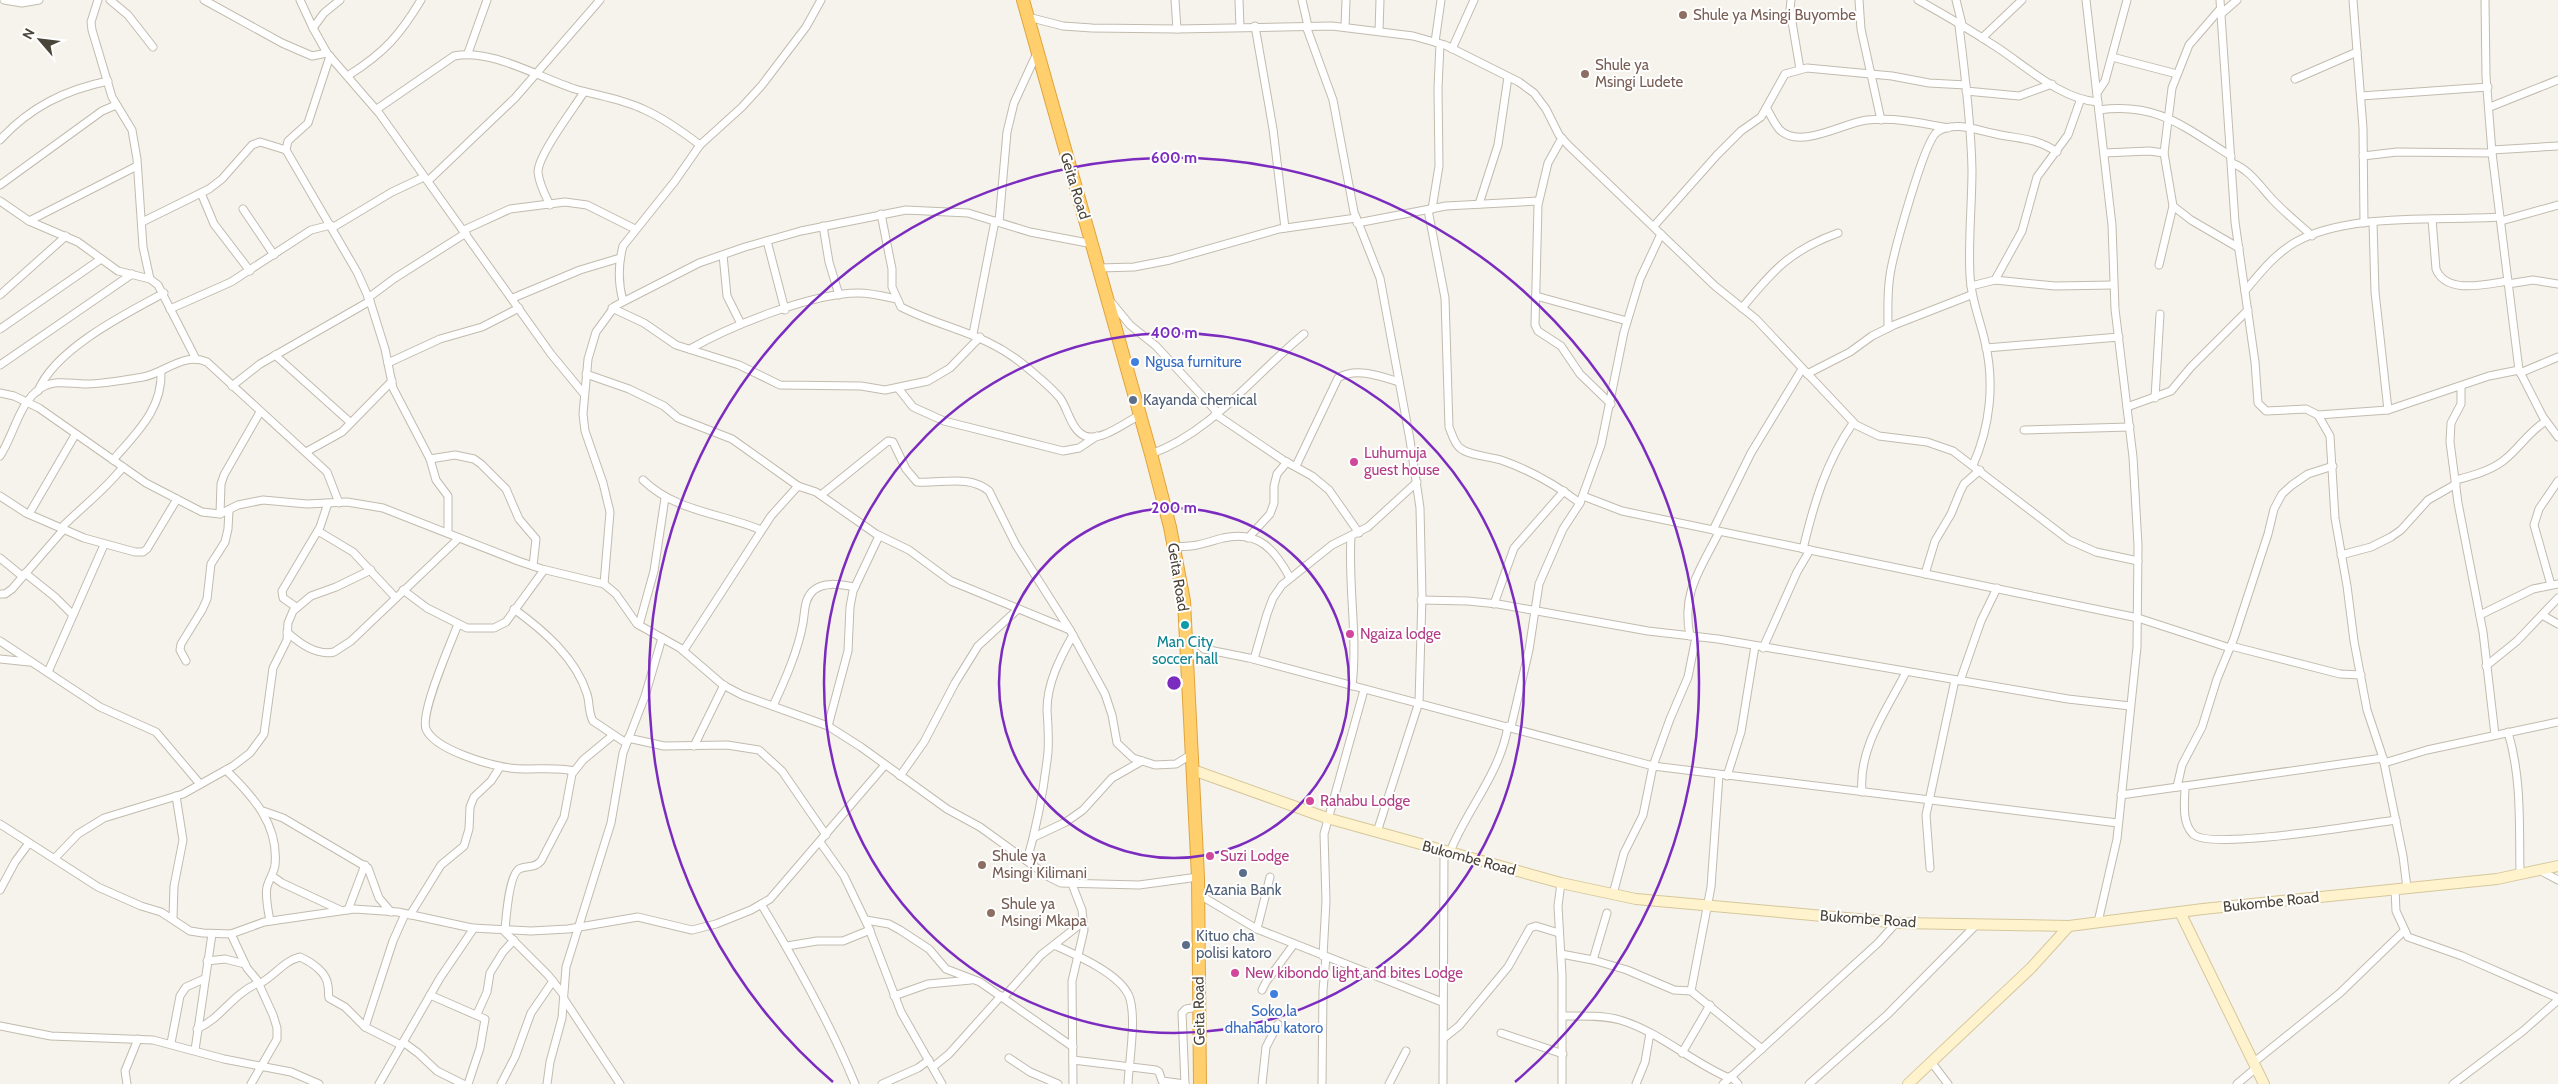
<svg xmlns="http://www.w3.org/2000/svg" width="2558" height="1084" viewBox="0 0 2558 1084" font-family="Cabin,sans-serif">
<style>
.lines{fill:none;stroke-linecap:round;stroke-linejoin:round}
.street-casing{stroke:#c2bbae;stroke-width:9}
.secondary-casing{stroke:#d6c79b;stroke-width:12}
.highway-casing{stroke:#e0a43c;stroke-width:14}
.street{stroke:#fff;stroke-width:7}
.secondary{stroke:#fff3cd;stroke-width:10}
.highway{stroke:#ffcf6e;stroke-width:12}
.ring{fill:none;stroke:#7b2cbf;stroke-width:2.5}
.education-dot{fill:#8d6e63;stroke:#fff;stroke-width:2}
.shop-dot{fill:#3f7fe0;stroke:#fff;stroke-width:2}
.service-dot{fill:#5c6f8a;stroke:#fff;stroke-width:2}
.hotel-dot{fill:#d1479c;stroke:#fff;stroke-width:2}
.culture-dot{fill:#0f9aa8;stroke:#fff;stroke-width:2}
.labels{text-anchor:middle;dominant-baseline:central;stroke-width:4;stroke-linejoin:round;paint-order:stroke}
.education-label{font-size:15px;fill:#785e54;stroke:#fff;text-anchor:start}
.street-label{font-size:15px;fill:#4b4439;stroke:#fff}
.shop-label{font-size:15px;fill:#366cbe;stroke:#fff;text-anchor:start}
.service-label{font-size:15px;fill:#4e5e75;stroke:#fff;text-anchor:start}
.hotel-label{font-size:15px;fill:#b23c85;stroke:#fff;text-anchor:start}
.culture-label{font-size:15px;fill:#0d838f;stroke:#fff}
.centre{fill:#7b2cbf;stroke:#fff;stroke-width:2.5}
.ring-label{font-size:15px;text-anchor:middle;font-weight:bold;fill:#7b2cbf;stroke:#fff;stroke-width:4;stroke-linejoin:round;paint-order:stroke}
</style>
<rect width="100%" height="100%" fill="#f6f3ec"/>
<g class="lines">
<g class="street-casing">
<g id="street">
<polyline points="4,0 22,3 39,0"/>
<polyline points="98,0 91,22 92,30 112,97 132,130 137,159 143,247 150,279"/>
<polyline points="110,0 128,15 153,47"/>
<polyline points="204,0 282,43 312,56 327,53"/>
<polyline points="300,0 313,28 327,53 379,113 551,354 584,394"/>
<polyline points="1175,0 1177,29"/>
<polyline points="1239,0 1240,27"/>
<polyline points="1302,0 1308,26"/>
<polyline points="1791,0 1790,10 1800,69"/>
<polyline points="1859,0 1861,29 1881,120"/>
<path d="M1918,0C1945,15 1972,31 1998,48C2028,68 2061,99 2098,102"/>
<polyline points="1956,0 1963,28"/>
<polyline points="2086,0 2112,225 2115,309 2133,457 2138,545 2137,647 2117,839 2098,922"/>
<polyline points="2220,0 2235,222 2255,362 2258,403 2266,411 2306,409 2318,415 2330,436 2335,518 2347,586 2354,641 2367,710 2383,758 2403,856 2407,888"/>
<polyline points="2353,0 2363,128 2364,223"/>
<polyline points="2485,0 2486,76 2492,153 2519,370 2543,417 2558,437"/>
<polyline points="2221,8 2189,45 2172,88 2164,153 2173,206 2191,220 2239,248"/>
<polyline points="2221,14 2237,0"/>
<polyline points="1028,17 1063,26 1092,28 1177,29 1332,26 1413,36 1445,45 1519,82 1534,93 1546,109 1559,135 1568,145 1715,286 1756,319 1856,425 1879,436 1927,442 1953,451 2069,540 2096,552 2138,561"/>
<polyline points="1255,26 1273,129 1285,228"/>
<polyline points="1306,26 1333,100 1354,212 1380,278 1410,440 1420,508 1422,596 1419,702 1377,832"/>
<path d="M1959,26C1965,73 1971,122 1972,170C1972,205 1968,241 1970,276C1971,300 1980,319 1985,342C1995,383 1990,427 1973,465"/>
<polyline points="1345,27 1346,0"/>
<polyline points="313,28 324,13 340,0"/>
<polyline points="1379,31 1380,0"/>
<polyline points="1982,38 2022,0"/>
<polyline points="1435,42 1441,0"/>
<polyline points="1452,49 1474,0"/>
<polyline points="468,53 487,0"/>
<polyline points="330,56 308,123 288,141 286,150 357,272 370,301 385,349 393,388 430,459 436,480 448,496 448,533"/>
<polyline points="2112,57 2177,74"/>
<path d="M349,75C384,53 400,35 421,0"/>
<polyline points="2295,79 2357,52"/>
<polyline points="1966,91 2019,96 2052,84"/>
<polyline points="2097,93 2105,81 2127,0"/>
<polyline points="2361,96 2488,87"/>
<polyline points="2490,107 2558,80"/>
<path d="M377,109L454,56C491,48 540,78 575,89C599,96 623,99 645,110C665,119 683,132 700,145"/>
<path d="M1767,109C1771,116 1774,123 1779,129C1799,151 1845,122 1867,120C1894,117 1922,123 1948,128"/>
<path d="M2099,110C2157,102 2184,127 2231,156"/>
<polyline points="1562,138 1548,163 1538,205 1535,325 1538,331 1561,346 1580,374 1611,404"/>
<path d="M0,140C30,107 65,90 108,81"/>
<polyline points="2492,150 2558,146"/>
<polyline points="2104,153 2149,151 2164,153"/>
<polyline points="2363,156 2397,152 2492,153"/>
<path d="M2232,163C2250,170 2259,185 2272,199C2284,212 2299,224 2312,236"/>
<polyline points="428,181 515,98 600,0"/>
<polyline points="0,185 102,111 116,105"/>
<polyline points="201,193 214,224 250,271"/>
<polyline points="0,201 29,221 78,242 118,271 150,279 158,285 196,359"/>
<polyline points="1479,204 1498,145 1508,77"/>
<path d="M550,205C545,195 539,184 538,172C538,155 574,108 584,92"/>
<polyline points="243,209 274,255"/>
<polyline points="1432,209 1439,166 1438,88 1440,44"/>
<path d="M1428,210L1445,298L1449,427C1452,434 1454,443 1460,448C1470,456 1488,456 1501,460C1530,470 1556,485 1580,503"/>
<path d="M881,214L892,269V287L901,307C944,329 984,332 1024,365C1036,375 1050,386 1060,398C1068,409 1071,430 1085,436C1101,442 1126,422 1140,415"/>
<path d="M2432,219L2436,269C2446,295 2487,284 2508,281"/>
<polyline points="29,221 137,166"/>
<polyline points="2501,221 2558,205"/>
<polyline points="142,222 209,189 222,179 252,145 260,142 286,150"/>
<polyline points="999,222 1007,132 1014,103 1037,53"/>
<polyline points="2373,222 2375,292 2388,410"/>
<polyline points="1357,223 1446,206 1538,201"/>
<polyline points="823,226 829,262 839,295"/>
<polyline points="1654,226 1717,155 1741,131 1761,117 1785,74 1807,68 1892,76 1929,83 1966,85"/>
<polyline points="332,228 392,192 424,177"/>
<polyline points="464,230 510,209 565,202 587,205 635,229"/>
<polyline points="767,241 785,310"/>
<polyline points="723,255 727,296 741,324"/>
<polyline points="2159,265 2173,206"/>
<polyline points="1099,268 1134,267 1170,260 1279,229 1356,218"/>
<polyline points="1995,280 2022,231 2037,177 2068,135 2080,101"/>
<polyline points="2508,284 2533,280 2558,284"/>
<polyline points="1971,286 1995,280 2055,286 2113,285"/>
<path d="M2245,291C2260,273 2274,255 2294,243C2346,212 2440,221 2500,217"/>
<polyline points="0,295 66,236"/>
<polyline points="1536,296 1627,321"/>
<polyline points="368,298 395,278 466,233"/>
<polyline points="513,298 580,270 620,258"/>
<path d="M623,301C618,283 618,265 623,246L675,181L700,145L742,107L762,85L806,27L821,0"/>
<polyline points="1112,303 1130,325 1156,346 1217,412"/>
<polyline points="612,308 644,323 676,345 739,365 780,385 861,386 885,390 928,381 950,368 980,337"/>
<path d="M1742,308C1773,270 1791,250 1838,233"/>
<polyline points="170,309 231,282 311,230 331,225"/>
<path d="M1888,328C1888,311 1887,293 1890,275C1893,255 1924,141 1937,132C1954,120 1979,131 1996,134C2019,139 2037,138 2057,152"/>
<polyline points="0,329 101,259"/>
<polyline points="973,334 995,221"/>
<polyline points="1986,348 2119,337"/>
<path d="M690,349C730,326 812,293 858,293C871,293 883,296 896,299"/>
<polyline points="275,355 351,423"/>
<polyline points="388,363 440,339 482,327 519,308"/>
<polyline points="0,365 132,274"/>
<polyline points="2520,373 2558,357"/>
<polyline points="586,374 629,389 664,406 678,418 732,439 798,486"/>
<polyline points="1807,374 1850,352 1872,336 1894,325 1971,295"/>
<polyline points="232,386 260,364 370,301"/>
<polyline points="2461,386 2461,404 2451,423 2450,442 2458,503 2483,632 2495,735"/>
<polyline points="898,388 913,407 944,421 1063,451 1079,448 1097,436"/>
<path d="M38,391C55,349 125,314 164,293"/>
<polyline points="0,393 14,396 39,408 146,483 202,512 220,514 238,505 263,500 307,504 347,502 383,508 518,561 542,569 604,584 616,594 637,624 680,648 723,685 742,695 828,726 861,747 947,809 980,827 1049,877 1061,883 1139,885 1198,877"/>
<polyline points="2155,398 2160,314"/>
<polyline points="2127,407 2171,391 2191,367 2248,310"/>
<polyline points="1215,414 1283,460 1312,476 1329,490 1359,533"/>
<polyline points="2318,415 2388,410 2489,376 2519,370"/>
<polyline points="2024,430 2130,427"/>
<polyline points="306,452 342,432 392,381"/>
<path d="M1151,454C1212,432 1255,374 1304,334"/>
<path d="M0,456C14,435 19,402 41,388C56,379 70,384 86,384C104,384 125,380 143,377C165,373 183,352 207,362L327,472L339,503"/>
<polyline points="430,459 455,455 474,459 481,464 506,489 519,519 536,539 533,566"/>
<path d="M113,460C136,433 163,409 161,371"/>
<path d="M1296,466L1338,378C1356,367 1380,376 1399,382"/>
<path d="M643,480C676,512 721,513 761,530"/>
<path d="M2456,480C2471,476 2490,471 2503,461C2519,449 2528,432 2546,421"/>
<path d="M821,495L888,441L893,442L906,469L917,482C940,484 969,474 989,491L1016,545L1070,630L1105,694L1112,715L1117,743L1133,758L1155,765L1176,764L1192,754"/>
<polyline points="0,496 26,513 84,538 135,552 143,552 147,549 177,499"/>
<polyline points="1583,496 1622,511 2138,618 2230,648"/>
<polyline points="29,514 75,435"/>
<polyline points="220,514 221,484 224,475 260,412"/>
<path d="M61,528C82,507 105,490 123,467"/>
<polyline points="1713,530 1751,453 1802,369"/>
<polyline points="318,531 353,552 395,597"/>
<path d="M1351,537C1348,587 1358,636 1352,686"/>
<polyline points="1248,538 1270,514 1274,503 1274,486 1277,474 1287,462"/>
<path d="M1174,546C1195,548 1204,543 1223,538C1259,530 1275,550 1290,578"/>
<path d="M1803,549C1814,503 1826,462 1853,423"/>
<polyline points="2341,555 2371,547 2391,537 2401,530 2428,500 2456,484"/>
<polyline points="0,558 22,576"/>
<polyline points="25,573 55,597 73,615"/>
<polyline points="1925,574 1935,541 1951,514 1960,492 1964,484 1980,470"/>
<polyline points="604,584 610,512 603,483 585,431 583,414 588,359 596,332 615,306 699,263 745,247 801,231 906,210 968,213 1030,232 1093,244"/>
<polyline points="2551,585 2534,525 2539,509 2558,481"/>
<polyline points="403,590 427,608 467,628 494,628 506,622 544,570"/>
<polyline points="0,594 5,594 12,589 64,529"/>
<polyline points="1421,600 1468,601 1498,604 1648,631 1718,639 2068,699 2130,706"/>
<polyline points="1494,604 1514,548 1564,491"/>
<polyline points="296,607 283,598 282,591 320,527 328,503"/>
<path d="M514,609C543,630 576,658 587,694C590,703 588,712 593,721L626,743"/>
<polyline points="2480,615 2533,589 2558,584"/>
<polyline points="2542,615 2558,624"/>
<path d="M458,624C451,643 420,712 426,729C435,750 489,765 510,768C532,771 552,766 574,771"/>
<polyline points="639,625 654,571 665,498"/>
<path d="M287,632C299,643 317,656 334,652L351,641L459,538"/>
<polyline points="1186,634 1204,649 1249,658 1653,766 2118,823"/>
<path d="M1690,636C1681,592 1701,569 1719,532"/>
<polyline points="0,641 100,707 156,732 200,784"/>
<polyline points="2231,646 2340,674 2361,675"/>
<polyline points="1763,648 1797,572 1810,550"/>
<polyline points="684,650 771,516 798,486 816,492 876,534 909,550 951,581 1070,630"/>
<polyline points="0,659 29,662"/>
<polyline points="1254,659 1267,614 1273,598 1282,585 1332,545 1368,527 1417,482"/>
<polyline points="186,661 180,650 181,644 202,610 207,599 211,564 225,542 228,529 229,510"/>
<polyline points="2486,666 2517,641 2558,598"/>
<polyline points="48,672 104,545"/>
<polyline points="1960,681 1981,621 1997,588"/>
<path d="M773,706C785,680 798,651 803,623C805,611 804,598 814,590C825,581 842,585 855,587"/>
<polyline points="828,726 848,651 850,607 853,591 879,536"/>
<polyline points="1511,727 1529,650 1539,584 1563,529 1580,503 1601,445 1624,332 1640,279 1661,234"/>
<path d="M2508,732C2522,779 2519,826 2520,874"/>
<polyline points="628,738 664,746 727,745 759,750 782,771 826,835"/>
<polyline points="694,746 724,685"/>
<polyline points="2384,763 2427,750 2558,722"/>
<path d="M226,770C253,796 279,825 275,865C274,873 269,879 267,887C265,897 268,910 270,921"/>
<polyline points="900,776 924,742 955,683 978,646 1017,610"/>
<polyline points="1727,776 1741,732 1755,646"/>
<path d="M2185,786C2185,801 2181,822 2193,834C2209,851 2365,824 2396,820"/>
<polyline points="2177,787 2182,765 2202,727 2217,679 2234,638 2268,534 2274,509 2282,494 2292,485 2308,474 2333,466"/>
<path d="M1862,792C1858,748 1887,710 1906,672"/>
<polyline points="2121,795 2383,758"/>
<polyline points="263,811 283,818 368,868 379,898 391,912"/>
<polyline points="0,824 98,887 141,906 161,912 190,931 203,933 231,934 264,922 354,909 398,912 472,928 531,931 568,929 638,917 692,930 716,924 751,910 770,899 885,765"/>
<polyline points="1034,837 1066,822 1083,810 1112,778 1142,761"/>
<polyline points="820,842 844,876 868,926 901,1012 942,1084"/>
<path d="M1450,852C1467,809 1500,774 1508,726"/>
<polyline points="55,858 78,834 104,818 183,794 233,766 250,753 264,734 273,668 287,640 288,623 293,611 311,596 336,587 371,570"/>
<path d="M1027,861C1037,825 1044,789 1048,752C1049,738 1048,724 1047,710C1047,683 1060,658 1073,635"/>
<polyline points="1930,868 1926,815 1955,680"/>
<polyline points="2539,870 2558,880"/>
<polyline points="272,876 282,883 340,910"/>
<polyline points="1561,883 1558,906 1562,975 1562,1084"/>
<polyline points="1072,884 1082,910 1084,930 1072,981 1073,1084"/>
<polyline points="2395,889 2396,911 2408,937 2462,956 2558,998"/>
<polyline points="0,890 15,862 29,843"/>
<polyline points="1198,894 1257,929 1442,1002"/>
<polyline points="1613,894 1624,853 1643,815 1653,766 1670,719 1688,677 1696,637"/>
<path d="M761,904C796,962 829,1021 855,1084"/>
<polyline points="348,910 365,865"/>
<polyline points="410,915 441,865 464,846 469,829 470,807 474,797 491,781 500,767"/>
<polyline points="173,918 174,886 183,840 176,796"/>
<polyline points="866,920 889,924 900,930 929,949 946,969 980,982 1073,1047"/>
<polyline points="1257,929 1270,877"/>
<polyline points="503,930 548,975 563,994"/>
<path d="M505,930C506,918 509,875 519,869C527,865 534,869 541,861L564,817L572,774L583,760L612,736"/>
<polyline points="231,934 247,968 257,980 273,1015 277,1028 277,1039 251,1084"/>
<path d="M1054,945C1076,955 1119,973 1129,996C1137,1017 1129,1061 1128,1084"/>
<polyline points="787,946 817,941 843,941 870,930"/>
<polyline points="1561,954 1593,960 1627,970 1674,990 1691,991 1762,1049"/>
<polyline points="1323,956 1326,901 1324,834 1364,690"/>
<polyline points="1593,960 1607,913"/>
<polyline points="207,961 225,959 245,964"/>
<path d="M259,984C274,977 283,961 300,957C311,962 327,972 328,986C329,991 328,994 329,998L345,1007L365,1027L401,1045"/>
<polyline points="1262,990 1266,982 1294,944"/>
<polyline points="1691,991 1711,887 1719,775"/>
<polyline points="430,995 485,1019 480,1048 468,1084"/>
<polyline points="894,996 928,984 971,980"/>
<polyline points="1003,998 1041,955 1083,922"/>
<polyline points="564,999 620,1084"/>
<polyline points="477,1014 487,992 490,973 503,952 514,940"/>
<path d="M1562,1016C1581,1016 1602,1015 1620,1020C1660,1032 1691,1062 1729,1078"/>
<polyline points="0,1026 51,1036 153,1040 224,1059 291,1072 319,1084"/>
<polyline points="365,1027 393,941 405,914"/>
<path d="M197,1029C223,1017 230,996 258,983"/>
<polyline points="1501,1033 1563,1054"/>
<polyline points="1444,1038 1459,1026 1508,967 1530,928 1536,926 1559,933"/>
<polyline points="403,1042 418,1053 437,1071 463,1084"/>
<polyline points="171,1043 180,996 186,987 204,979"/>
<polyline points="195,1050 212,934"/>
<polyline points="1682,1053 1710,1005"/>
<polyline points="1009,1058 1030,1072 1058,1084"/>
<polyline points="1073,1060 1156,1070 1159,1072 1162,1081 1185,1084"/>
<polyline points="1932,1063 1948,1084"/>
<polyline points="2253,1063 2340,993 2404,931"/>
<polyline points="933,1067 949,1054 1001,996"/>
<polyline points="1731,1076 1738,1084"/>
<polyline points="127,1084 125,1071 138,1039"/>
<polyline points="379,1084 440,978 474,928"/>
<polyline points="501,1084 515,1057 531,1013 553,981"/>
<polyline points="547,1084 550,1062 562,1018 566,967 611,823 623,753 645,696 662,638"/>
<polyline points="882,1084 918,1068 929,1060"/>
<polyline points="1185,1084 1182,1013 1186,1009 1199,1007"/>
<polyline points="1262,1084 1266,1047 1278,1024"/>
<polyline points="1322,1084 1323,990 1326,957"/>
<polyline points="1389,1084 1406,1051"/>
<polyline points="1443,1084 1444,851"/>
<polyline points="1636,1084 1645,1062 1650,1033"/>
<polyline points="1723,1084 1878,943 1896,923"/>
<polyline points="1809,1084 1887,1015 1976,925"/>
<polyline points="2237,1084 2256,1068"/>
<polyline points="2453,1084 2523,1031 2558,1000"/>
</g>
</g>
<g class="secondary-casing">
<g id="secondary">
<polyline points="1193,770 1327,818 1561,883 1636,899 1901,923 2069,926 2203,909 2497,879 2558,866"/>
<polyline points="2180,912 2264,1084"/>
<polyline points="1908,1084 2031,968 2069,926"/>
</g>
</g>
<g class="highway-casing">
<polyline id="highway" points="1023,0 1151,454 1170,527 1184,601 1198,877 1200,1084"/>
</g>
<use href="#street" class="street"/>
<use href="#secondary" class="secondary"/>
<use href="#highway" class="highway"/>
</g>
<g class="ring">
<circle cx="1174" cy="683" r="175"/>
<circle cx="1174" cy="683" r="350"/>
<path d="M833 1082A525 525 0 1 1 1515 1082"/>
</g>
<g class="education-dot">
<circle cx="1683" cy="15" r="5"/>
<circle cx="1585" cy="74" r="5"/>
<circle cx="982" cy="865" r="5"/>
<circle cx="991" cy="913" r="5"/>
</g>
<g class="shop-dot">
<circle cx="1135" cy="362" r="5"/>
<circle cx="1274" cy="994" r="5"/>
</g>
<g class="service-dot">
<circle cx="1133" cy="400" r="5"/>
<circle cx="1243" cy="873" r="5"/>
<circle cx="1186" cy="945" r="5"/>
</g>
<g class="hotel-dot">
<circle cx="1354" cy="462" r="5"/>
<circle cx="1350" cy="634" r="5"/>
<circle cx="1310" cy="801" r="5"/>
<circle cx="1210" cy="856" r="5"/>
<circle cx="1235" cy="973" r="5"/>
</g>
<circle class="culture-dot" cx="1185" cy="625" r="5"/>
<g class="labels">
<g class="education-label">
<text x="1693" y="15">Shule ya Msingi Buyombe</text>
<text x="1595" y="65">Shule ya<tspan x="1595" dy="17">Msingi Ludete</tspan></text>
<text x="992" y="856">Shule ya<tspan x="992" dy="17">Msingi Kilimani</tspan></text>
<text x="1001" y="904">Shule ya<tspan x="1001" dy="17">Msingi Mkapa</tspan></text>
</g>
<g class="street-label">
<text transform="translate(1075 186) rotate(73)">Geita Road</text>
<text transform="translate(1178 577) rotate(81)">Geita Road</text>
<text transform="translate(1469 858) rotate(15)">Bukombe Road</text>
<text transform="translate(2271 902) rotate(-6)">Bukombe Road</text>
<text transform="translate(1868 919) rotate(4)">Bukombe Road</text>
<text transform="translate(1199 1011) rotate(-91)">Geita Road</text>
</g>
<g class="shop-label">
<text x="1145" y="362">Ngusa furniture</text>
<text x="1274" y="1011" text-anchor="middle">Soko la<tspan x="1274" dy="17">dhahabu katoro</tspan></text>
</g>
<g class="service-label">
<text x="1143" y="400">Kayanda chemical</text>
<text x="1243" y="890" text-anchor="middle">Azania Bank</text>
<text x="1196" y="936">Kituo cha<tspan x="1196" dy="17">polisi katoro</tspan></text>
</g>
<g class="hotel-label">
<text x="1364" y="453">Luhumuja<tspan x="1364" dy="17">guest house</tspan></text>
<text x="1360" y="634">Ngaiza lodge</text>
<text x="1320" y="801">Rahabu Lodge</text>
<text x="1220" y="856">Suzi Lodge</text>
<text x="1245" y="973">New kibondo light and bites Lodge</text>
</g>
<g class="culture-label">
<text x="1185" y="642">Man City<tspan x="1185" dy="17">soccer hall</tspan></text>
</g>
</g>
<circle cx="1174" cy="683" r="8" class="centre"/>
<g class="ring-label">
<text x="1174" y="163">600 m</text>
<text x="1174" y="338">400 m</text>
<text x="1174" y="513">200 m</text>
</g>
<g transform="translate(40 40) rotate(298)" stroke="#ffffff" stroke-width="4" paint-order="stroke">
<path d="M0-4L9 19L0 12L-9 19Z" fill="#4b4439"/>
<text y="-8" font-size="14" font-weight="bold" text-anchor="middle" fill="#4b4439">N</text>
</g>
</svg>
